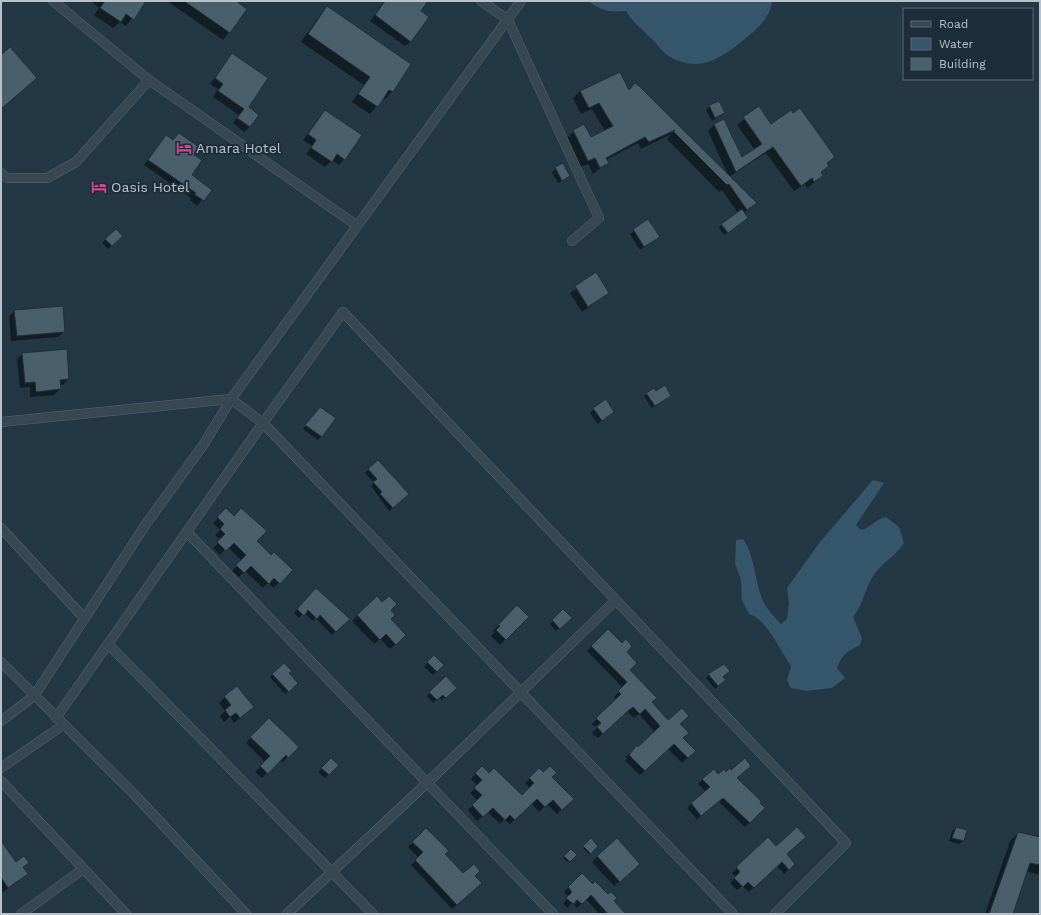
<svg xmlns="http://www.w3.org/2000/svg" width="1041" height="915" viewBox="0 0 1041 915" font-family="'Work Sans',sans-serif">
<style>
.water{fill:#36566c}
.shadow{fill:#0007}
.building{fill:#4a5f6c;stroke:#1f2f3b}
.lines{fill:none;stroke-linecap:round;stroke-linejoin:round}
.minor-casing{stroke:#576671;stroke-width:10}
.minor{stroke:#384853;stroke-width:9}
.labels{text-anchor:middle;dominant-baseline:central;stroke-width:4;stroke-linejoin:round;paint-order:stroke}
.poi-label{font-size:14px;fill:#b6c3cd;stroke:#1d2d39;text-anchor:start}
</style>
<rect width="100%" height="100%" fill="#243744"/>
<g class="water">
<path d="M588,1H772C770,17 759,28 747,37C723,57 701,74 670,57C663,53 658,45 653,40C643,30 633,23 626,11C607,12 604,12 588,1Z"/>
<path d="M873,480L884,483L856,525L861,530C871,528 876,518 886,517L899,527L904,543C896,556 884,561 876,572C865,585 864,604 853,617L862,638L860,645C849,650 841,655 837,668L845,678L832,688L806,691L791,688L787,680L791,666C781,652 766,618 749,614L742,600L741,580L735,563L736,540L743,539C756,557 754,584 765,605C769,611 776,619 781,624L787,619L789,603L787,588L820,542Z"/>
</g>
<g class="shadow">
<polygon points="91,1 145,1 126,26 120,22 113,28 94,15 99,8"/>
<polygon points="167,1 234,1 246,9 223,40"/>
<polygon points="385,1 421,1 411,41 405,46 370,21"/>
<polygon points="327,8 410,64 392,92 385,99 383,98 370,114 352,102 364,85 301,42 320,15"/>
<polygon points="232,54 247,107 250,126 244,132 233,123 239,115 213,97 218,89 210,84"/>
<polygon points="619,74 628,91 635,84 728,175 708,131 714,125 724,121 741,159 755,150 737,125 759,108 771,126 834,157 826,164 828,166 820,173 822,176 815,182 807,188 805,184 794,191 766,153 729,177 755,203 744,213 740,224 724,235 719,227 738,213 722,190 719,192 667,139 671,134 641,149 638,143 606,160 608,162 593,174 588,164 580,167 567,138 574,131 591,138 605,131 592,109 581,114 573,98 580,91"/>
<polygon points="710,106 724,113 712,121 706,110"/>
<polygon points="325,111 344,159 339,165 332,160 325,167 306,154 312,146 303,140"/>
<polygon points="179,134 193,155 190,176 210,190 197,206 190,200 191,198 144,165 166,136 172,141"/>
<polygon points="563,164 569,176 558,183 552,172"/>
<polygon points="648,221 655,240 640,250 630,234"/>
<polygon points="121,236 108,249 102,243 106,239"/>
<polygon points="596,274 608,293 582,312 570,293"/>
<polygon points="15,311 64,332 58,337 11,341 9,316"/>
<polygon points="23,354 68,379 63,385 59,385 60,389 54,395 30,397 30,387 20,388 17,359"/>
<polygon points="647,394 670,396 652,408 644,396"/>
<polygon points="605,401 613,412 598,424 590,413"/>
<polygon points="316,412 334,418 318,440 303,429"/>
<polygon points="378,461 404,498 389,511 371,486 374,483 365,473"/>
<polygon points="226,510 271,556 291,570 274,588 268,583 263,588 245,571 239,577 232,571 242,561 228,547 220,555 213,548 221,540 215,535 220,530 213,523"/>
<polygon points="316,589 348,619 332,635 316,618 313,621 304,613 299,618 294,613"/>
<polygon points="377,598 390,610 390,619 405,635 390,649 380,639 374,644 352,621"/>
<polygon points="517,606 527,617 500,645 491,636 495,632 493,631"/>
<polygon points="563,611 570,618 556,631 550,624"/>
<polygon points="608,630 625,652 628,670 651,702 667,722 679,724 682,738 694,751 682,763 668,749 640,775 625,761 627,759 626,757 637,747 638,748 655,732 639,714 634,718 628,712 623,715 598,738 592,733 605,720 604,719 595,727 592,724 616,700 614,697 623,688 587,651"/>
<polygon points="434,656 443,665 433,675 424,667"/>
<polygon points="284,664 288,673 297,683 285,694 270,677"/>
<polygon points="709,675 722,678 722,683 715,689 706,678"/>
<polygon points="446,678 455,688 442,700 439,697 433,703 427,696"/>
<polygon points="237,687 253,707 234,723 230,717 224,722 220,716 225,711 219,703"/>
<polygon points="269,719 297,747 282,763 280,760 262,778 255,772 265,762 246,743"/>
<polygon points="331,759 338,765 325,778 318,772"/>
<polygon points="744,760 736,778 763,808 745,827 718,801 697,819 687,808 706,792 698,784 703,779 726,773"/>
<polygon points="482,767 489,774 522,797 530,789 525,783 539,769 551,777 572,799 557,814 547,804 539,812 531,803 510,824 504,819 500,824 488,812 477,821 468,810 478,801 470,793 478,786 471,779"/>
<polygon points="956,828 966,831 963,841 959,844 949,841 952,831"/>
<polygon points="426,829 444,854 463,875 474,876 476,888 452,909 411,865 419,858 408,847"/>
<polygon points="1018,833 1040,843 1040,875 1026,871 1012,914 985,914 1010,841"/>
<polygon points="768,839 794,864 784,874 777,866 749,892 742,886 737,890 730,883 736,877 732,873"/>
<polygon points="591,840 597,846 589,854 583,848"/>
<polygon points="1,843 16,863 28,863 23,868 26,874 3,892 1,889"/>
<polygon points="571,850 576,855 568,862 563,858"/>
<polygon points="598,856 633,869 614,886 592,862"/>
<polygon points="582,874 593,885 608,895 624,914 599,914 586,899 577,908 574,905 577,902 575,900 567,908 563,903 569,897 564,892"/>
</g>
<g class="building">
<polygon points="105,1 146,1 134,20 126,14 121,22 100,8"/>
<polygon points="184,1 236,1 247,9 230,33"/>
<polygon points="385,1 428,1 421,11 429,17 411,42 375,15"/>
<polygon points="327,6 411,64 393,92 389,90 378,107 358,94 370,77 308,34"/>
<polygon points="10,47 37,78 1,109 1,55"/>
<polygon points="232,53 268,78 249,107 259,115 250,127 237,118 244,109 218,91 223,84 215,78"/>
<polygon points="620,72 629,90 635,83 639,86 757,203 747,210 729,184 727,185 673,131 675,130 649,142 645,137 606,158 609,163 600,168 595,158 588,161 573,130 584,124 591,137 613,126 599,103 589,108 580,91"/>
<polygon points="719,101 725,113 715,118 709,105"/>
<polygon points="759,106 771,124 791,110 793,113 800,108 835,157 827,163 829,166 821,172 823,176 814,182 812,178 801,186 773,147 736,172 714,124 724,119 742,157 762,144 743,117"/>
<polygon points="325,110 362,135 345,160 337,154 332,162 311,148 316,140 308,134"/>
<polygon points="179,133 199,147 194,155 202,160 192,175 212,190 204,201 194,194 196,193 148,160 166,135 173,140"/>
<polygon points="563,163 570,176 562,181 555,167"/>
<polygon points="742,209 748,218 728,233 721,224"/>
<polygon points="648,219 660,237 644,247 633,229"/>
<polygon points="116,229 123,236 112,246 105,239"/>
<polygon points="596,272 609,293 588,307 575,286"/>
<polygon points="63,306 65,332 17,336 14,310"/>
<polygon points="67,349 69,379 60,380 61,389 36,392 35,382 25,383 22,353"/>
<polygon points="665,385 671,396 655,406 646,393 654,388 656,391"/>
<polygon points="606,399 614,412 602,421 593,408"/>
<polygon points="320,407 336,418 322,437 305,425"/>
<polygon points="378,460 409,494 393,508 380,494 382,492 373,482 377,479 368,469"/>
<polygon points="226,508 234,516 241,508 267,531 257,541 271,555 274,552 293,570 280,584 274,578 269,584 251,566 244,573 236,565 246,555 234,543 226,551 217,542 225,534 220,529 224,524 217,517"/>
<polygon points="316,588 350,619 336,632 320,615 317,619 308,610 304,616 297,609"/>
<polygon points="377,596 382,602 389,596 397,604 391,610 395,615 391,619 406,635 396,645 386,634 380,640 357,615"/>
<polygon points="517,605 529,617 506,640 496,630 500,626 498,625"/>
<polygon points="563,609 572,618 560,629 552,620"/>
<polygon points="608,629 622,643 626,639 632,646 627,652 637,663 630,670 657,698 652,702 668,720 682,708 689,716 680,724 689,733 683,738 696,751 688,758 674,744 645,771 629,755 637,745 638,747 660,726 645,709 640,714 633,707 629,710 603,734 597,727 601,723 596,718 621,694 618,691 627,682 591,646"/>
<polygon points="434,655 444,665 437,672 427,662"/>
<polygon points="284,663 292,671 289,673 298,683 289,692 272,674"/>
<polygon points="724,664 730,671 723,677 726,680 718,686 708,674"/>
<polygon points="446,676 457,688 446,698 443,695 437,700 429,692"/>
<polygon points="237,686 254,707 240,718 236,713 230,717 225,710 231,705 224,696"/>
<polygon points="269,718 299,747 288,758 286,755 268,774 260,766 270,756 250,737"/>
<polygon points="331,758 339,765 329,775 321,768"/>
<polygon points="745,758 751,766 737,778 761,801 760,803 765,808 750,823 723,798 701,816 691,803 710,787 702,779 714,769 718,774 724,769 726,772 730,768 731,770"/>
<polygon points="482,766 489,773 494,768 522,795 534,783 529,778 539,768 543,772 550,766 557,773 552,777 574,799 562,810 553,800 545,807 537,799 515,820 510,815 505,820 493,808 483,817 472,805 482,795 474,788 482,780 475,773"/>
<polygon points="797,827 806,837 787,854 795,864 789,870 782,862 754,888 748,882 743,887 734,878 740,872 736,867 768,837 776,846"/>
<polygon points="956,827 967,830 964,841 952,838"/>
<polygon points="426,828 449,851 445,854 463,873 474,864 480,871 475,876 482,883 457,905 415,860 423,852 412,842"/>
<polygon points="1018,832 1040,837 1040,865 1030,863 1013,914 989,914"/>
<polygon points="591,838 598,846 591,854 583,846"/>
<polygon points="617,838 640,864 620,882 597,856"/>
<polygon points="1,841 16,862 24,856 29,863 23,867 28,874 8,888 1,877"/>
<polygon points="571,849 577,855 570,862 564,856"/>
<polygon points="582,873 593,884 595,881 608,894 611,892 617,898 614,901 626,914 608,914 591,895 582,904 577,900 573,904 566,898 572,892 568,887"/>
</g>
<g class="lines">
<g class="minor-casing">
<g id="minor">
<polyline points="53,1 149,80 356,225"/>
<polyline points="481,1 508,20 599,218 572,241"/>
<polyline points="1,173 7,178 47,178 76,162 149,80"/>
<polyline points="1,422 231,399 263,423 733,914"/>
<polyline points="1,528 84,618"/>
<polyline points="187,532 553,914"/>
<polyline points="109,645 373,914"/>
<polyline points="1,662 134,794 246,914"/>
<polyline points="56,718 263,423 343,312 846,843 775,914"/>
<polyline points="1,721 34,696 146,524 204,444 231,399 521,1"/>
<polyline points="1,768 63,725"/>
<polyline points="1,781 126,914"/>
<polyline points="21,914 83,869"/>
<polyline points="287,914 427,783 615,601"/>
</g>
</g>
<use href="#minor" class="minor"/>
</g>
<defs>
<g id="hotel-bare" transform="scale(1.2)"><path d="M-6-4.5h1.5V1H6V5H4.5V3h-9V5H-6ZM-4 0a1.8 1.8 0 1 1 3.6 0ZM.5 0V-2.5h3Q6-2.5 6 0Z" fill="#d1479c" stroke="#1d2d39" stroke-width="2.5" paint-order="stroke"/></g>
</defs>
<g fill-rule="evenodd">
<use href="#hotel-bare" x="184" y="148"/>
<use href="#hotel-bare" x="99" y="187"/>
</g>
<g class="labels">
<g class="poi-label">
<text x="196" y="148">Amara Hotel</text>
<text x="111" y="187">Oasis Hotel</text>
</g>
</g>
<rect width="1041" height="915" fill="none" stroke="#b6c3cd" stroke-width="4"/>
<rect x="903" y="8" width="130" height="72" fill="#1d2d39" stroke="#5a6974"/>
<rect x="911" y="21" width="20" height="6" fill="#384853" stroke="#5a6974"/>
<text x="939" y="28" font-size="12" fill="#b6c3cd">Road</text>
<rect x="911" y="38" width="20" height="12" fill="#36566c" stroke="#5a6974"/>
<text x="939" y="48" font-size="12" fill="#b6c3cd">Water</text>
<rect x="911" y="58" width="20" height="12" fill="#4a5f6c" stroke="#5a6974"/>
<text x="939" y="68" font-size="12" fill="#b6c3cd">Building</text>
</svg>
